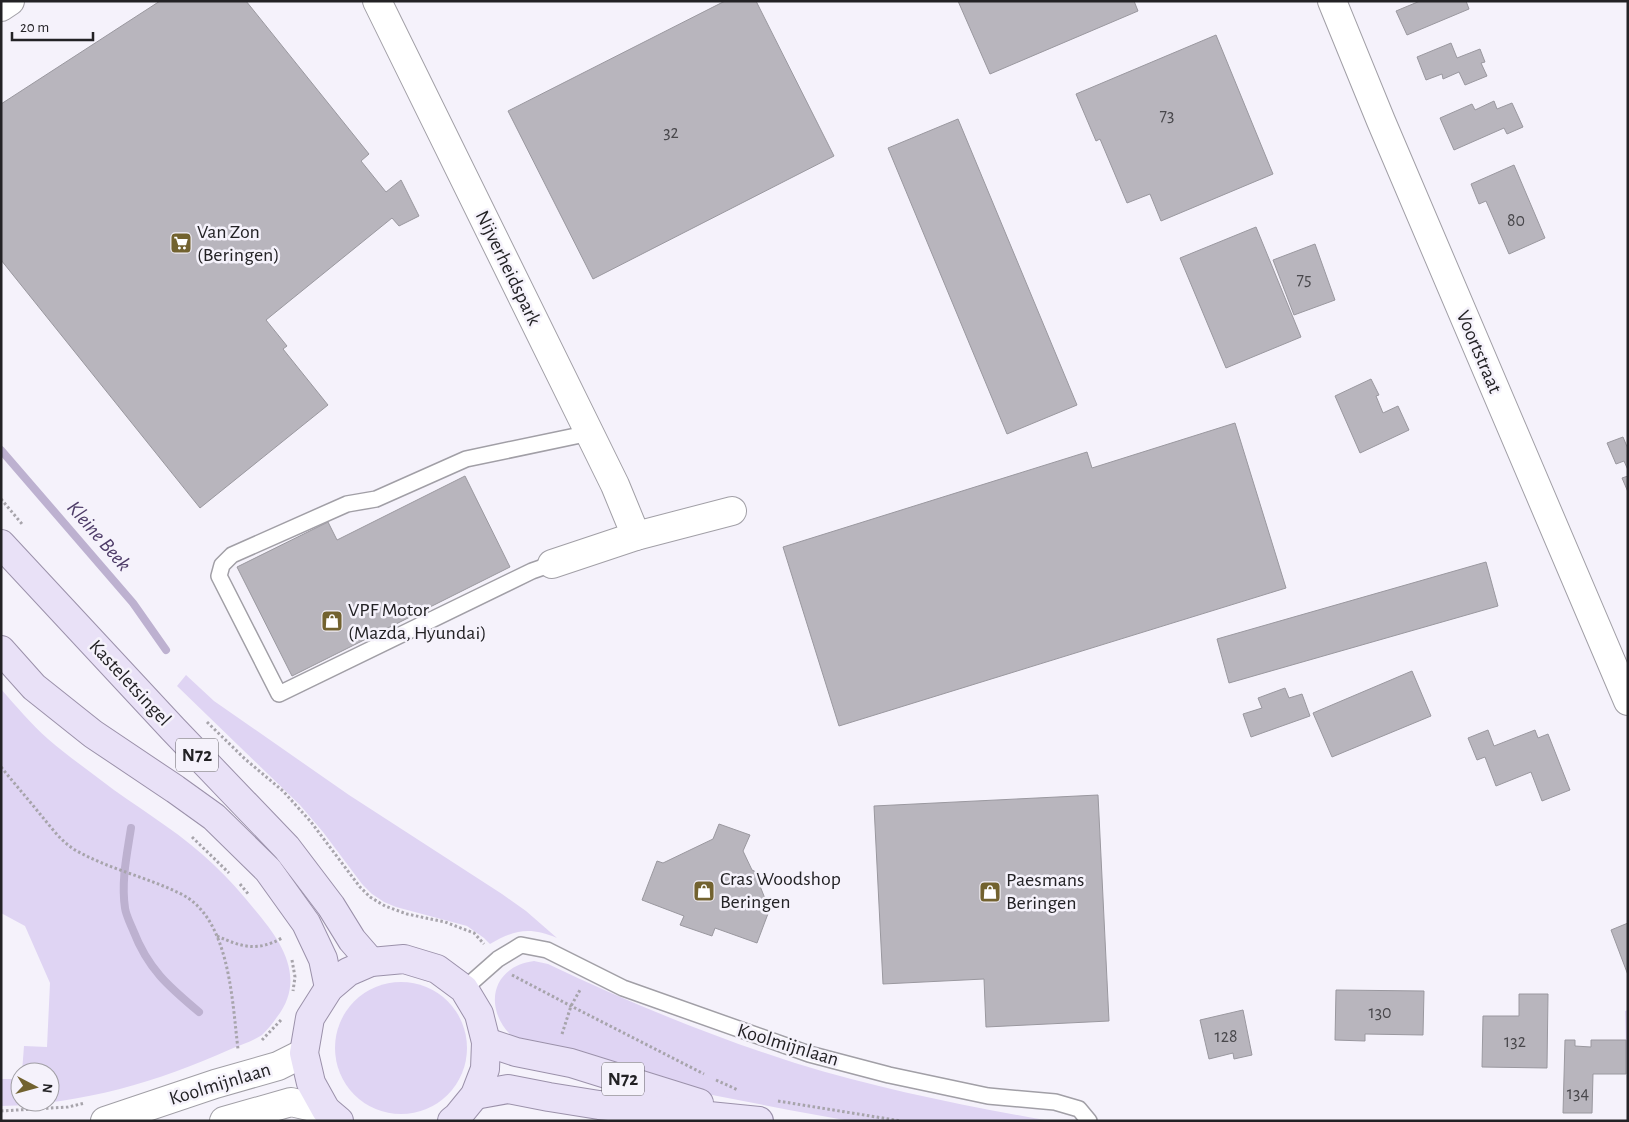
<svg xmlns="http://www.w3.org/2000/svg" width="1629" height="1122" viewBox="0 0 1629 1122" font-family="'Alegreya Sans',sans-serif">
<style>
.green{fill:#dfd4f3}
.lines{fill:none;stroke-linecap:round;stroke-linejoin:round}
.stream{stroke:#bdb1d0;stroke-width:8}
.building{fill:#b8b5bd;stroke:#9a989f}
.service-casing{stroke:#a19fa6;stroke-width:18}
.minor-casing{stroke:#a19fa6;stroke-width:30}
.tertiary-casing{stroke:#a19fa6;stroke-width:30}
.primary-casing{stroke:#9b91aa;stroke-width:30}
.path{stroke:#a7a4ab;stroke-width:3;stroke-dasharray:2.5 2.5;stroke-linecap:butt}
.service{stroke:#fff;stroke-width:15}
.minor{stroke:#fff;stroke-width:28}
.tertiary{stroke:#fff;stroke-width:28}
.primary{stroke:#e9e1f7;stroke-width:28}
.labels{text-anchor:middle;dominant-baseline:central;stroke-width:5;stroke-linejoin:round;paint-order:stroke}
.number-label{font-size:18px;fill:#48474b}
.shield{fill:#f5f2fb;stroke:#626065;stroke-width:1}
.shield-label{font-size:19px;font-weight:bold;fill:#232225}
.poi-label{font-size:20px;fill:#232225;stroke:#f5f2fb;text-anchor:start}
.street-label{font-size:20px;fill:#232225;stroke:#f5f2fb}
.water-label{font-size:21px;font-style:italic;fill:#4d3b67;stroke:#f5f2fb}
</style>
<rect width="100%" height="100%" fill="#f5f2fb"/>
<g class="green">
<path d="M186,675L214,701L349,795L502,894L526,911L557,938C531,927 515,929 490,944L484,938L467,926L396,907L384,902L372,894L362,884L323,832L300,805L177,686Z"/>
<path d="M1,689C16,706 31,724 48,739C69,757 92,773 114,790C148,814 184,836 214,865C229,879 242,894 255,910C281,941 307,978 277,1017C273,1023 267,1030 262,1035C253,1041 241,1045 231,1049C158,1082 82,1104 1,1106V1079H20V1102H50V1072H22L24,1046L47,1047L50,983L25,926L1,913Z"/>
<path d="M534,961L548,964C628,1002 710,1036 795,1063C879,1089 965,1106 1051,1121H850L789,1110L707,1094L515,1039C483,1012 489,967 534,961Z"/>
<circle cx="401" cy="1048" r="66"/>
<polygon points="1628,1010 1628,1120 1625,1011"/>
</g>
<g class="lines">
<g class="stream">
<polyline points="1,450 133,603 166,650"/>
<path d="M131,828C127,854 121,881 125,908C126,915 130,923 133,930C148,969 168,986 199,1012"/>
</g>
</g>
<g class="building">
<polygon points="160,1 246,1 369,154 361,161 386,192 401,180 419,216 399,226 392,218 266,320 287,346 283,349 328,405 200,508 1,260 1,104"/>
<polygon points="725,1 756,1 834,156 593,279 508,111"/>
<polygon points="958,1 1134,1 1138,11 990,74"/>
<polygon points="1420,1 1466,1 1469,9 1407,35 1396,11"/>
<polygon points="1216,35 1273,174 1161,221 1150,194 1127,203 1100,139 1096,141 1076,94"/>
<polygon points="1451,43 1457,58 1480,49 1485,62 1481,63 1487,76 1465,85 1459,72 1443,79 1442,74 1426,80 1417,57"/>
<polygon points="1494,101 1497,109 1512,103 1523,127 1507,134 1504,128 1454,150 1440,118 1472,104 1475,110"/>
<polygon points="958,119 1077,405 1007,434 888,148"/>
<polygon points="1514,165 1545,238 1509,254 1486,201 1479,204 1471,184"/>
<polygon points="1256,227 1301,337 1226,368 1180,258"/>
<polygon points="1315,244 1335,300 1294,315 1273,260"/>
<polygon points="1371,379 1379,395 1376,396 1383,413 1398,406 1409,430 1360,453 1335,396"/>
<polygon points="1235,423 1286,588 839,726 783,547 1087,452 1092,468"/>
<polygon points="1623,437 1628,449 1628,470 1624,461 1616,464 1607,443"/>
<polygon points="465,476 510,567 292,676 237,567 328,522 337,540"/>
<polygon points="1628,476 1628,492 1622,478"/>
<polygon points="1486,562 1498,606 1229,683 1217,639"/>
<polygon points="1412,671 1431,716 1332,757 1313,713"/>
<polygon points="1285,688 1289,698 1302,694 1310,716 1251,737 1243,714 1262,708 1258,698"/>
<polygon points="1488,730 1494,746 1535,730 1538,738 1548,734 1570,790 1542,801 1531,772 1496,786 1485,757 1477,760 1468,738"/>
<polygon points="1098,795 1109,1021 986,1027 984,979 883,984 874,806"/>
<polygon points="719,824 750,835 743,851 752,870 760,874 758,881 766,901 772,903 757,943 715,928 712,936 680,925 684,916 642,900 657,861 663,863 713,839"/>
<polygon points="1628,923 1628,975 1611,930"/>
<polygon points="1336,990 1424,991 1423,1035 1365,1034 1365,1041 1335,1040"/>
<polygon points="1519,994 1548,994 1547,1068 1482,1067 1483,1016 1519,1016"/>
<polygon points="1243,1010 1252,1055 1234,1059 1233,1053 1209,1059 1200,1020"/>
<polygon points="1565,1040 1575,1040 1575,1046 1591,1047 1591,1040 1626,1040 1626,1074 1593,1074 1592,1113 1563,1113"/>
</g>
<g class="lines">
<g class="service-casing">
<g id="service">
<polyline points="552,564 532,571 279,694 219,576 222,565 232,555 347,504 376,499 466,459 590,433"/>
<polyline points="464,989 498,959 521,945 547,950 623,988 809,1054 889,1075 988,1096 1055,1102 1079,1109 1089,1121"/>
</g>
</g>
<g class="minor-casing">
<g id="minor">
<polyline points="377,1 615,485 636,536"/>
<polyline points="1332,1 1381,121 1628,701"/>
<polyline points="1,7 10,1"/>
<polyline points="552,564 636,536 732,511"/>
</g>
</g>
<g class="tertiary-casing">
<g id="tertiary">
<polyline points="105,1121 215,1084 278,1066 304,1053"/>
<polyline points="224,1121 291,1102 326,1110"/>
</g>
</g>
<g class="primary-casing">
<g id="primary">
<polyline points="1,544 173,729 287,848 331,906 352,940 371,962"/>
<polyline points="1,650 34,687 93,734 175,789 214,817 268,870 306,923 323,959 329,988"/>
<polyline points="486,1042 516,1052 571,1063 699,1103"/>
<polyline points="475,1095 508,1089 549,1097 599,1105 759,1121"/>
<polyline points="339,1121 326,1110 311,1083 304,1053 310,1018 329,988 348,972 371,962 404,959 437,969 464,989 479,1014 486,1042 485,1069 475,1095 457,1117 452,1121"/>
</g>
</g>
<g class="path">
<polyline points="1,499 22,524"/>
<polyline points="207,722 245,759 283,791 311,822 360,887 370,897 385,906 407,914 445,922 474,933 484,944"/>
<path d="M1,767C14,783 27,798 40,814C51,827 62,843 77,851C109,869 146,877 179,893C230,916 232,1001 238,1049"/>
<polyline points="192,837 229,873"/>
<polyline points="240,884 249,895"/>
<path d="M217,936C242,947 257,952 282,938"/>
<polyline points="292,960 295,977 293,991"/>
<polyline points="512,975 571,1006 704,1074"/>
<polyline points="562,1034 571,1006 580,990"/>
<polyline points="262,1040 282,1019"/>
<polyline points="716,1080 738,1090"/>
<polyline points="778,1101 901,1121"/>
<polyline points="1,1111 68,1107 85,1103"/>
</g>
<use href="#service" class="service"/>
<use href="#minor" class="minor"/>
<use href="#tertiary" class="tertiary"/>
<use href="#primary" class="primary"/>
</g>
<defs>
<g id="supermarket-square" transform="scale(1.125)"><rect x="-9" y="-9" width="18" height="18" rx="4" fill="#72622f" stroke="#f5f2fb"/><path d="M-6-5.5h2.5l.6 2H6L4.5 2H-2.5L-4.4-4H-6ZM-1.5 3.2a1.3 1.3 0 1 0 .1 0ZM3 3.2a1.3 1.3 0 1 0 .1 0Z" fill="#fff"/></g>
<g id="shop-square" transform="scale(1.125)"><rect x="-9" y="-9" width="18" height="18" rx="4" fill="#72622f" stroke="#f5f2fb"/><path d="M-5-2.5h2.3a2.7 3.5 0 0 1 5.4 0H5L5.5 6h-11ZM-1.5-2.5h3a1.5 2.3 0 0 0-3 0Z" fill="#fff"/></g>
</defs>
<g fill-rule="evenodd">
<use href="#supermarket-square" x="181" y="243"/>
<use href="#shop-square" x="332" y="621"/>
<use href="#shop-square" x="704" y="891"/>
<use href="#shop-square" x="990" y="892"/>
</g>
<g class="labels">
<g class="number-label">
<text x="1167" y="116">73</text>
<text x="671" y="133">32</text>
<text x="1516" y="221">80</text>
<text x="1304" y="280">75</text>
<text x="1380" y="1013">130</text>
<text x="1226" y="1037">128</text>
<text x="1515" y="1042">132</text>
<text x="1578" y="1094">134</text>
</g>
<g class="shield">
<rect x="176" y="738.5" width="42" height="33" rx="4"/>
<rect x="602" y="1062.5" width="42" height="33" rx="4"/>
</g>
<g class="shield-label">
<text x="197" y="755">N72</text>
<text x="623" y="1079">N72</text>
</g>
<g class="poi-label">
<text x="197" y="232">Van Zon<tspan x="197" dy="23">(Beringen)</tspan></text>
<text x="348" y="610">VPF Motor<tspan x="348" dy="23">(Mazda, Hyundai)</tspan></text>
<text x="720" y="879">Cras Woodshop<tspan x="720" dy="23">Beringen</tspan></text>
<text x="1006" y="880">Paesmans<tspan x="1006" dy="23">Beringen</tspan></text>
</g>
<g class="street-label">
<text transform="translate(508 268) rotate(64)">Nijverheidspark</text>
<text transform="translate(1479 352) rotate(67)">Voortstraat</text>
<text transform="translate(130 683) rotate(47)">Kasteletsingel</text>
<text transform="translate(788 1045) rotate(17)">Koolmijnlaan</text>
<text transform="translate(220 1084) rotate(-17)">Koolmijnlaan</text>
</g>
<g class="water-label">
<text transform="translate(99 536) rotate(49)">Kleine Beek</text>
</g>
</g>
<rect width="1629" height="1122" fill="none" stroke="#232225" stroke-width="5"/>
<g transform="translate(35 1087) rotate(96)"><circle r="24" fill="#f5f2fb" stroke="#a19fa5"/>
<path d="M0-4L9 19L0 12L-9 19Z" fill="#72622f"/>
<text y="-8" font-size="14" font-weight="bold" text-anchor="middle" fill="#232225">N</text>
</g>
<path d="M12 32v8h81v-8" fill="none" stroke="#232225" stroke-width="2.5"/>
<text x="20" y="32" font-size="15" fill="#232225" stroke="#f5f2fb" stroke-width="4" paint-order="stroke">20 m</text>
</svg>
